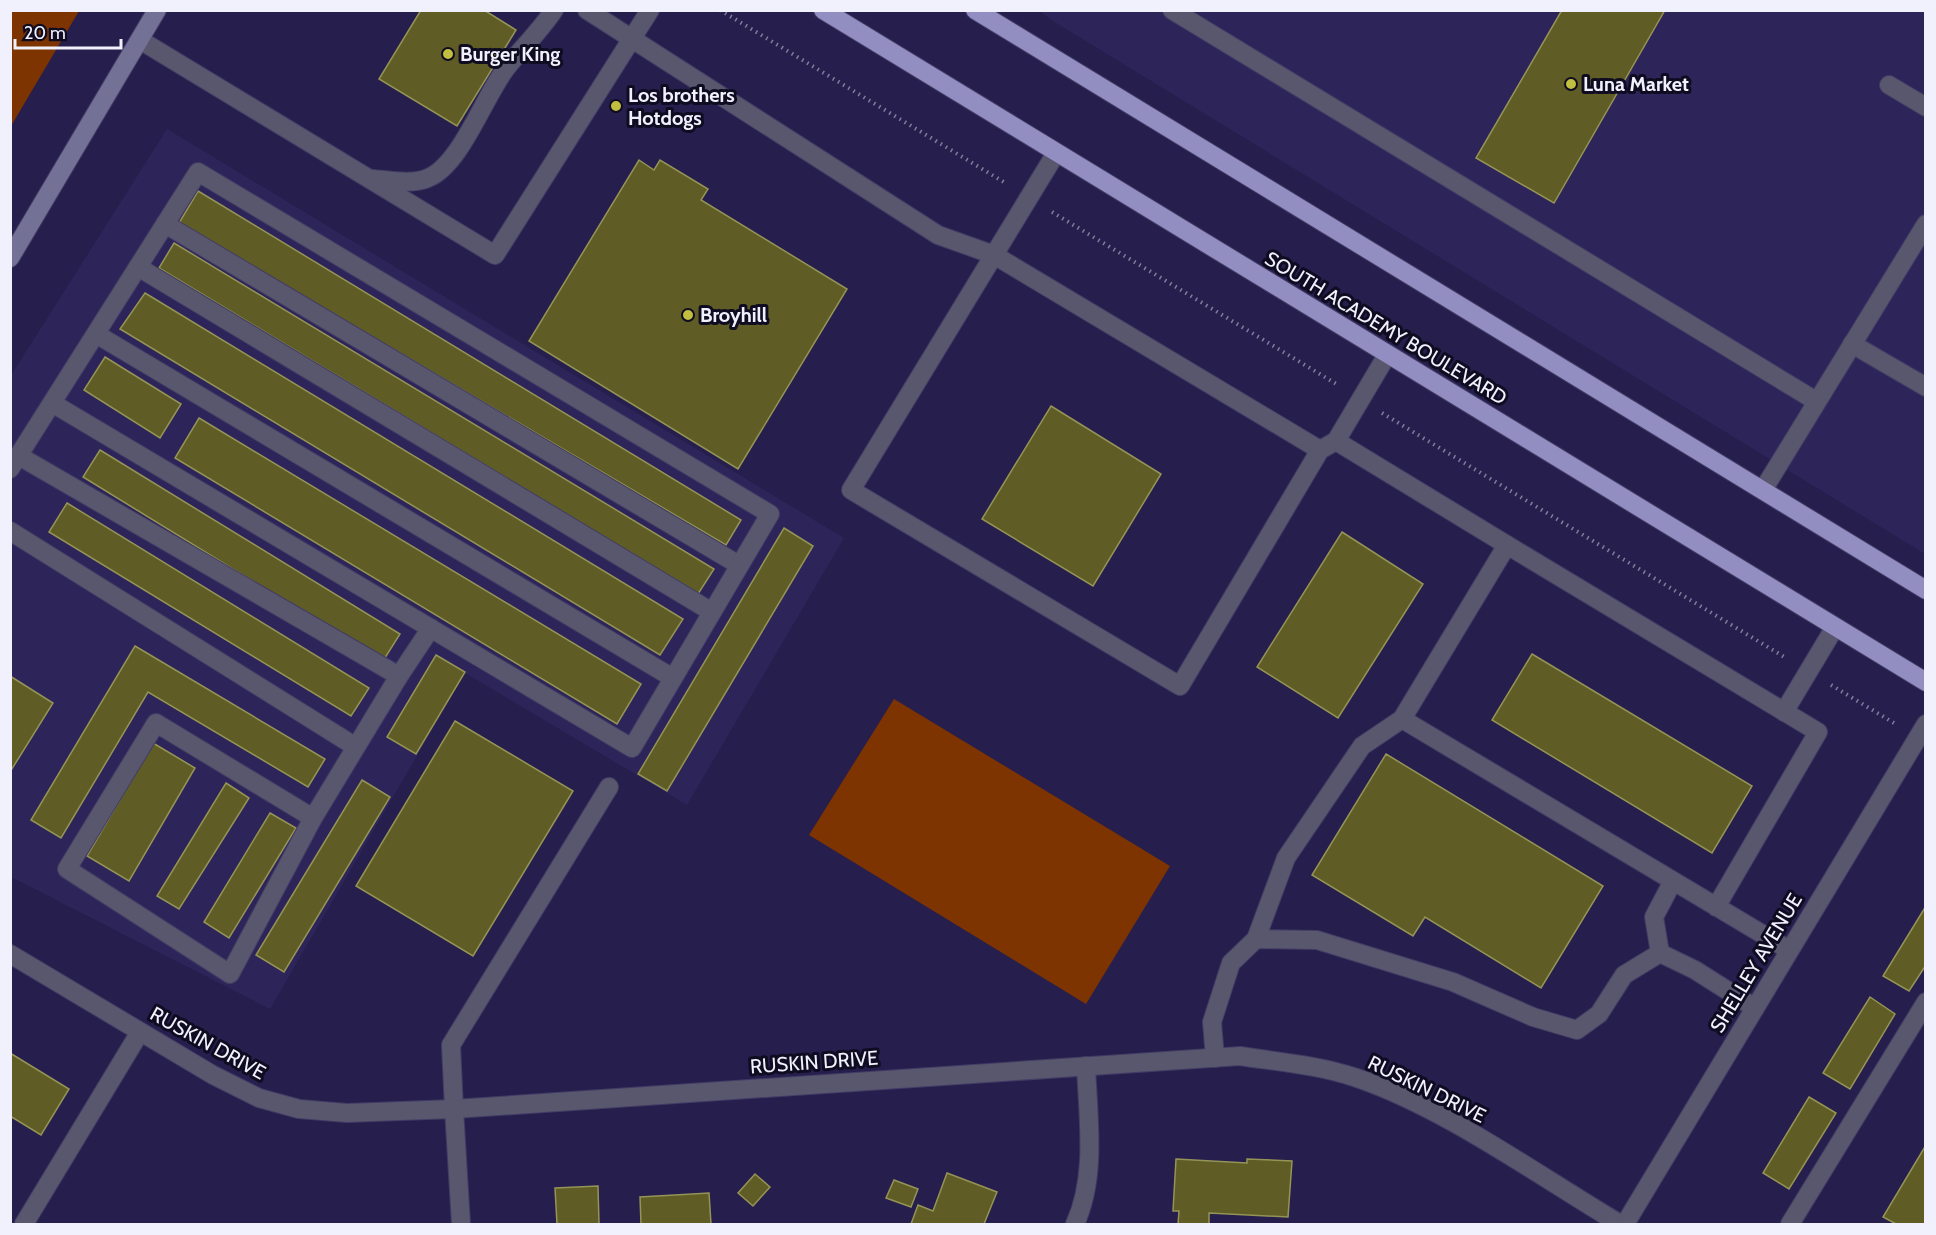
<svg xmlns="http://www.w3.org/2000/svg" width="1936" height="1235" viewBox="0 0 1936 1235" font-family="Cabin,sans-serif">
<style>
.built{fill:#2d2459}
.green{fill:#7e3400}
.building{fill:#5f5d25;stroke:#959457;stroke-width:1.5}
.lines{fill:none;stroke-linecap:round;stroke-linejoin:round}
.service-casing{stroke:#423c65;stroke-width:20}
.minor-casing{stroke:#423c65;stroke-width:20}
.secondary-casing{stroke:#423c65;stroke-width:20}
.trunk-casing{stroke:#423c65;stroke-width:20}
.path{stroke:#827d9c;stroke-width:4;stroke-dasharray:1.5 4.5;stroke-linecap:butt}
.service{stroke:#58576e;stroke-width:18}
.minor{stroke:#58576e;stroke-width:18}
.secondary{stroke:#747196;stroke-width:18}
.trunk{stroke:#928ec2;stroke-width:18}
.poi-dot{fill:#c1be40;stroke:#0f0c21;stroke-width:2}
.labels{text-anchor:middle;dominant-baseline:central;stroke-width:6;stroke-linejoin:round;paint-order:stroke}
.poi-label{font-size:20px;font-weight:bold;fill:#f1f1fd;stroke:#0f0c21;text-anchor:start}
.street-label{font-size:20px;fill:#f1f1fd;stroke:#0f0c21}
</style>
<rect width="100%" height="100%" fill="#261e4c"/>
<g class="built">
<polygon points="1039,11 1925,11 1925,554 1053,21"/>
<polygon points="167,129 844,538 687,805 465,673 270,1009 11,877 10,377"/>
</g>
<g class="green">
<polygon points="11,10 79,11 11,126 10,11"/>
<polygon points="894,699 1170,866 1086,1004 809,835"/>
</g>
<g class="building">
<polygon points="421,10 484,10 516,30 457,126 379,79"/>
<polygon points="1562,10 1665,10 1554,203 1476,158"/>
<polygon points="639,160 654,170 660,160 708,189 701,200 847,289 738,469 529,341"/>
<polygon points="198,191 741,520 726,545 179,223"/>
<polygon points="174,243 714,569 698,594 159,268"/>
<polygon points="145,293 683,619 660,655 120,329"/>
<polygon points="105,357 181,404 160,438 84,390"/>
<polygon points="1051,406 1161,474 1093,586 982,519"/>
<polygon points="199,418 641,684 617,724 175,458"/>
<polygon points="100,450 400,634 383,661 83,477"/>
<polygon points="67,503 369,688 351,716 49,532"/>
<polygon points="784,528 813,546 667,791 638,774"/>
<polygon points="1342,532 1423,584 1338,718 1257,667"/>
<polygon points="135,646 325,759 308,787 148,692 61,838 31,820"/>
<polygon points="1532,654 1752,786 1712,853 1492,720"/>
<polygon points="436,655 465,672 416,754 387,737"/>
<polygon points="10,676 53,703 10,772"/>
<polygon points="455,721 573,791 473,956 356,886"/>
<polygon points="153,743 195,768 129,881 87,856"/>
<polygon points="1386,754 1603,886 1541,988 1425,917 1413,936 1312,875"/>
<polygon points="362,780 390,797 284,972 256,955"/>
<polygon points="226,783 249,798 179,909 157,896"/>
<polygon points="270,813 296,828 229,938 204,922"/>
<polygon points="1926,906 1926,965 1909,991 1883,976"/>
<polygon points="1870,997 1895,1014 1850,1089 1823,1073"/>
<polygon points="10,1053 69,1089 41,1135 10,1116"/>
<polygon points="1809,1097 1836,1113 1789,1189 1763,1173"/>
<polygon points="1926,1145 1926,1224 1896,1224 1883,1217"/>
<polygon points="1176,1159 1247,1163 1247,1159 1292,1161 1288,1217 1209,1213 1209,1224 1178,1224 1179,1211 1173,1211"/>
<polygon points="947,1173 997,1192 984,1224 911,1224 918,1205 933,1211"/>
<polygon points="755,1174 770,1187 753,1206 738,1193"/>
<polygon points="894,1180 918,1189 911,1207 886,1198"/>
<polygon points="598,1186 599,1224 557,1224 555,1188"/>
<polygon points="709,1193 711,1224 641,1224 640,1197"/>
</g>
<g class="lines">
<g class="service-casing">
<g id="service">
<polyline points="587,10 938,235 994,255 1320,450"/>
<polyline points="1172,10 1816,401"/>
<polyline points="140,40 495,255 650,10"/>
<polyline points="1889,85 1926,107"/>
<polyline points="1056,153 851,490 1180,686 1320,450 1336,441 1507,545"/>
<path d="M373,179C388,180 413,185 428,178C461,165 485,94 507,67C523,47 540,31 554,10"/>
<polyline points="165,224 739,565"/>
<polyline points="138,267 712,612"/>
<polyline points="96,334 673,678"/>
<polyline points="1852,344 1926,387"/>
<polyline points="1336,441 1387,355"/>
<polyline points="19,456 399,676 313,818 156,723 67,869 230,974 313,818"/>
<polyline points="10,469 198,172 770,514 632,748 52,403"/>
<polyline points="1763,490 1926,224"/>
<polyline points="10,531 356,747"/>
<polyline points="399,676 431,628"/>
<polyline points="1784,712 1835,627"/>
<polyline points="1716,907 1818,732 1507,545 1402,719 1789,950"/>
<polyline points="1256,939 1286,858 1362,746 1402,719"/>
<polyline points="1660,953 1654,917 1673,881"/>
<polyline points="1215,1058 1212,1022 1231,963 1256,939 1317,940 1453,982 1533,1017 1577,1030 1599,1014 1624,975 1660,953 1695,970 1755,1008"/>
<polyline points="454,1109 451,1045 609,787"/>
<polyline points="24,1224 140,1032"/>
<polyline points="1790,1224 1926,1002"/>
</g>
</g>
<g class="minor-casing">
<g id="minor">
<path d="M10,954L213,1075L259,1098L299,1109L347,1113L454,1109L1240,1056C1279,1062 1319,1065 1357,1078C1445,1108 1539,1176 1620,1224"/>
<polyline points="454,1109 461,1224"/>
<path d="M1075,1224C1097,1176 1088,1117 1086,1066"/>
<polyline points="1625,1224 1926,724"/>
</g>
</g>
<g class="secondary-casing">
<polyline id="secondary" points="10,258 157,10"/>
</g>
<g class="trunk-casing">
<g id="trunk">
<polyline points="823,10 1926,682"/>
<polyline points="975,10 1926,590"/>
</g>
</g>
<g class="path">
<polyline points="720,10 1007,184"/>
<polyline points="1052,212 1338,385"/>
<polyline points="1382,413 1786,658"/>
<polyline points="1831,685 1894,723"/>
</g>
<use href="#service" class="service"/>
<use href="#minor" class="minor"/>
<use href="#secondary" class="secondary"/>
<use href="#trunk" class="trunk"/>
</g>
<g class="poi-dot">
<circle cx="448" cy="54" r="6"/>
<circle cx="1571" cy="84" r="6"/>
<circle cx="616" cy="106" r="6"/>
<circle cx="688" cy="315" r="6"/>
</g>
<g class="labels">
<g class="poi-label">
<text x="460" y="54">Burger King</text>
<text x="1583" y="84">Luna Market</text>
<text x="628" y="95">Los brothers<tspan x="628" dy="23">Hotdogs</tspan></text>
<text x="700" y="315">Broyhill</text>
</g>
<g class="street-label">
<text transform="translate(1386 328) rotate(31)">SOUTH ACADEMY BOULEVARD</text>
<text transform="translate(1756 963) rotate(-59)">SHELLEY AVENUE</text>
<text transform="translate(208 1043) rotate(29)">RUSKIN DRIVE</text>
<text transform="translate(814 1062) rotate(-4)">RUSKIN DRIVE</text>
<text transform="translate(1427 1089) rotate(26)">RUSKIN DRIVE</text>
</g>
</g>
<rect width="1936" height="1235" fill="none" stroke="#f1f1fd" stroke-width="24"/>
<path d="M15 39v9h106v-9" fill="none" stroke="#f1f1fd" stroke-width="3"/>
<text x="24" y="39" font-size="18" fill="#f1f1fd" stroke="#0f0c21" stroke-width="4.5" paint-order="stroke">20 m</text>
</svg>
